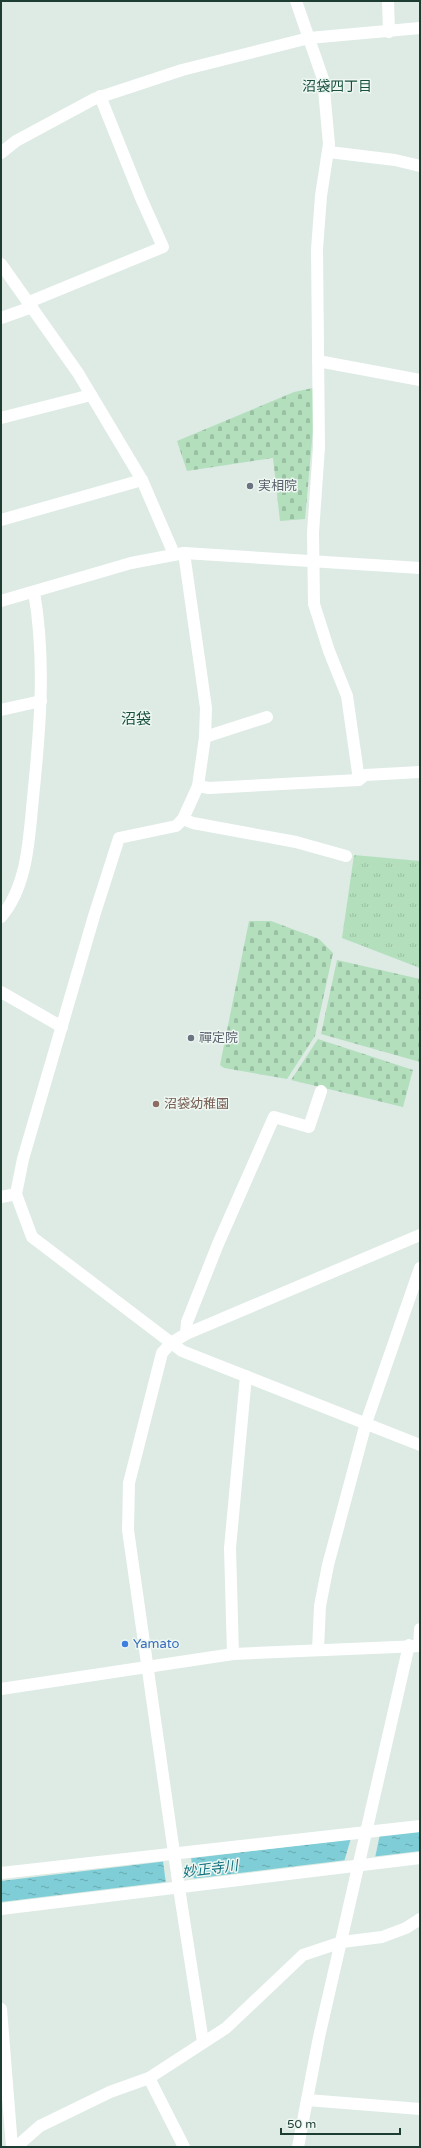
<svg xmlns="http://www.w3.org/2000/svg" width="421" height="2148" viewBox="0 0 421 2148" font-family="'Varela Round','Noto Sans JP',sans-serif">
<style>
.cemetery{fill:url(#cemetery-stones)}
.park{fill:url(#park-tufts)}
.water{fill:url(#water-ripples)}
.pier{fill:#ddebe4}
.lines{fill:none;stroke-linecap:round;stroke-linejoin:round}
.minor{stroke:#fff;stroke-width:12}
.worship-dot{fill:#6b7280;stroke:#eef7f2;stroke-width:1.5}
.education-dot{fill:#8d6e63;stroke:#eef7f2;stroke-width:1.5}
.shop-dot{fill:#3f7fe0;stroke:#eef7f2;stroke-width:1.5}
.labels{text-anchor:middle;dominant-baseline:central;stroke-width:3;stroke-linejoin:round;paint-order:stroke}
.worship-label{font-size:13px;fill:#5b616d;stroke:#eef7f2;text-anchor:start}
.education-label{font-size:13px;fill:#785e54;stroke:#eef7f2;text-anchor:start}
.shop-label{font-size:13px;fill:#366cbe;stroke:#eef7f2;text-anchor:start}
.neighbourhood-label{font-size:14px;fill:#18503f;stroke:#eef7f2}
.water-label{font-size:14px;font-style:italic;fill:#12717d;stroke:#eef7f2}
.quarter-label{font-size:15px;fill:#18503f;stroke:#eef7f2}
</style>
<defs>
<pattern id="cemetery-stones" width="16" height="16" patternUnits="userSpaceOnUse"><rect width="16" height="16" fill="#b3dfbd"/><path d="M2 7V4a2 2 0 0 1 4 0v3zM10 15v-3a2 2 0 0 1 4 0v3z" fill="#9ac0a3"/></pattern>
<pattern id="park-tufts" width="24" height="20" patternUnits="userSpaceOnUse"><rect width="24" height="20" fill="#b3dfbd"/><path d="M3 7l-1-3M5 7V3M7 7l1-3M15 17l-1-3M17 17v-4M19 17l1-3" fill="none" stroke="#9ac0a3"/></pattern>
<pattern id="water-ripples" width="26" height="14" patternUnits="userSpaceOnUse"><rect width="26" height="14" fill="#7fced7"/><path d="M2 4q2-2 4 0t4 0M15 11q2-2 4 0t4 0" fill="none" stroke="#67a8af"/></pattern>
</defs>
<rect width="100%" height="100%" fill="#ddebe4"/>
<g class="cemetery">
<polygon points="313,388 313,430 305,519 280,521 273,458 187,471 177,441 294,392"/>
<polygon points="249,921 271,921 319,939 333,953 315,1036 287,1079 224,1068 220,1065"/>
<polygon points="337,960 420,979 420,1062 321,1034"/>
<polygon points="318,1039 413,1070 403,1107 291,1080"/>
</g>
<polygon class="park" points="354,855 420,861 420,968 342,938"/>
<polygon class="water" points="420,1831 420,1851 1,1902 1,1881"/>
<g class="pier">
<polygon points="380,1834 375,1858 344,1862 351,1838"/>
<polygon points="191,1857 194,1880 166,1884 163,1861"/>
</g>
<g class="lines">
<g class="minor">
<polyline points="296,1 323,79 329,144 321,196 317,249 319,447 313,533 314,604 329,651 347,696 359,780"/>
<polyline points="388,1 389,32"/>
<polyline points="329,152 395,160 420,166"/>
<polyline points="1,153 16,141 94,99 182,70 309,38 420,28"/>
<polyline points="1,264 78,373 142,480 174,554"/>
<polyline points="29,302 163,247 141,198 100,96"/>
<polyline points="1,318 32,307"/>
<polyline points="318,361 420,380"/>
<polyline points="1,418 91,395"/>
<polyline points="1,520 142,480"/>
<polyline points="184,553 206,708 205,737 198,786"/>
<polyline points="1,601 131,563 184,553 420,568"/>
<polyline points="1,710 41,701"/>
<polyline points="205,737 267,717"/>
<polyline points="420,772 365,775 359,780 209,788 198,786 183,819 176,826 119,838 94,916 23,1159 16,1194 32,1237 182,1351 420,1445"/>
<polyline points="183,819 193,823 296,842 346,856"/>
<path d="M1,917C28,886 29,837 33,798C40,730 46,660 34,592"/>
<polyline points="1,992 62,1027"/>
<polyline points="1,1197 16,1194"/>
<polyline points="186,1334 187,1322 218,1244 274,1117 309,1127 321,1091"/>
<polyline points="419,1646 420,1629"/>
<polyline points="318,1649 320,1606 328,1565 366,1423 420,1268"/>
<polyline points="233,1654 230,1548 246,1376"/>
<polyline points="1,1689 233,1654 420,1646"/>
<polyline points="1,1873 420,1826"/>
<polyline points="1,1909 420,1858"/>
<polyline points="1,2009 12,2147"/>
<polyline points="203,2042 179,1888 128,1530 129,1483 162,1353 171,1343 186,1334 420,1235"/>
<polyline points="149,2078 184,2147"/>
<polyline points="307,2100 420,2109"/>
<polyline points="16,2147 40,2126 110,2092 149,2078 226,2028 303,1955 342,1942 382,1937 406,1928 420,1919"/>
<polyline points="298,2147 319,2037 409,1645"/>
</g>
</g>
<g class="worship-dot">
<circle cx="250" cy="486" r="4"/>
<circle cx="191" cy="1038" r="4"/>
</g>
<circle class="education-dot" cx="156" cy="1104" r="4"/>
<circle class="shop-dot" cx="125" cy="1644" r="4"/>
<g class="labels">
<g class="worship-label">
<text x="258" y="486">実相院</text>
<text x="199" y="1038">禪定院</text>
</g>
<g class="education-label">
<text x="164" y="1104">沼袋幼稚園</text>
</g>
<g class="shop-label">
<text x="133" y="1644">Yamato</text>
</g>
<g class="neighbourhood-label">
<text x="337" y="86">沼袋四丁目</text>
</g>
<g class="water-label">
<text transform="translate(210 1869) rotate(-7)">妙正寺川</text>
</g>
<g class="quarter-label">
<text x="136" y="719">沼袋</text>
</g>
</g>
<rect width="421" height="2148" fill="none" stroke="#1d3c32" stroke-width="4"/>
<path d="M281 2128v6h119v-6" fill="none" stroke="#1d3c32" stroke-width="2"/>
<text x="287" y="2128" font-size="12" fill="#1d3c32" stroke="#eef7f2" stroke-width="3" paint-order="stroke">50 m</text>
</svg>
